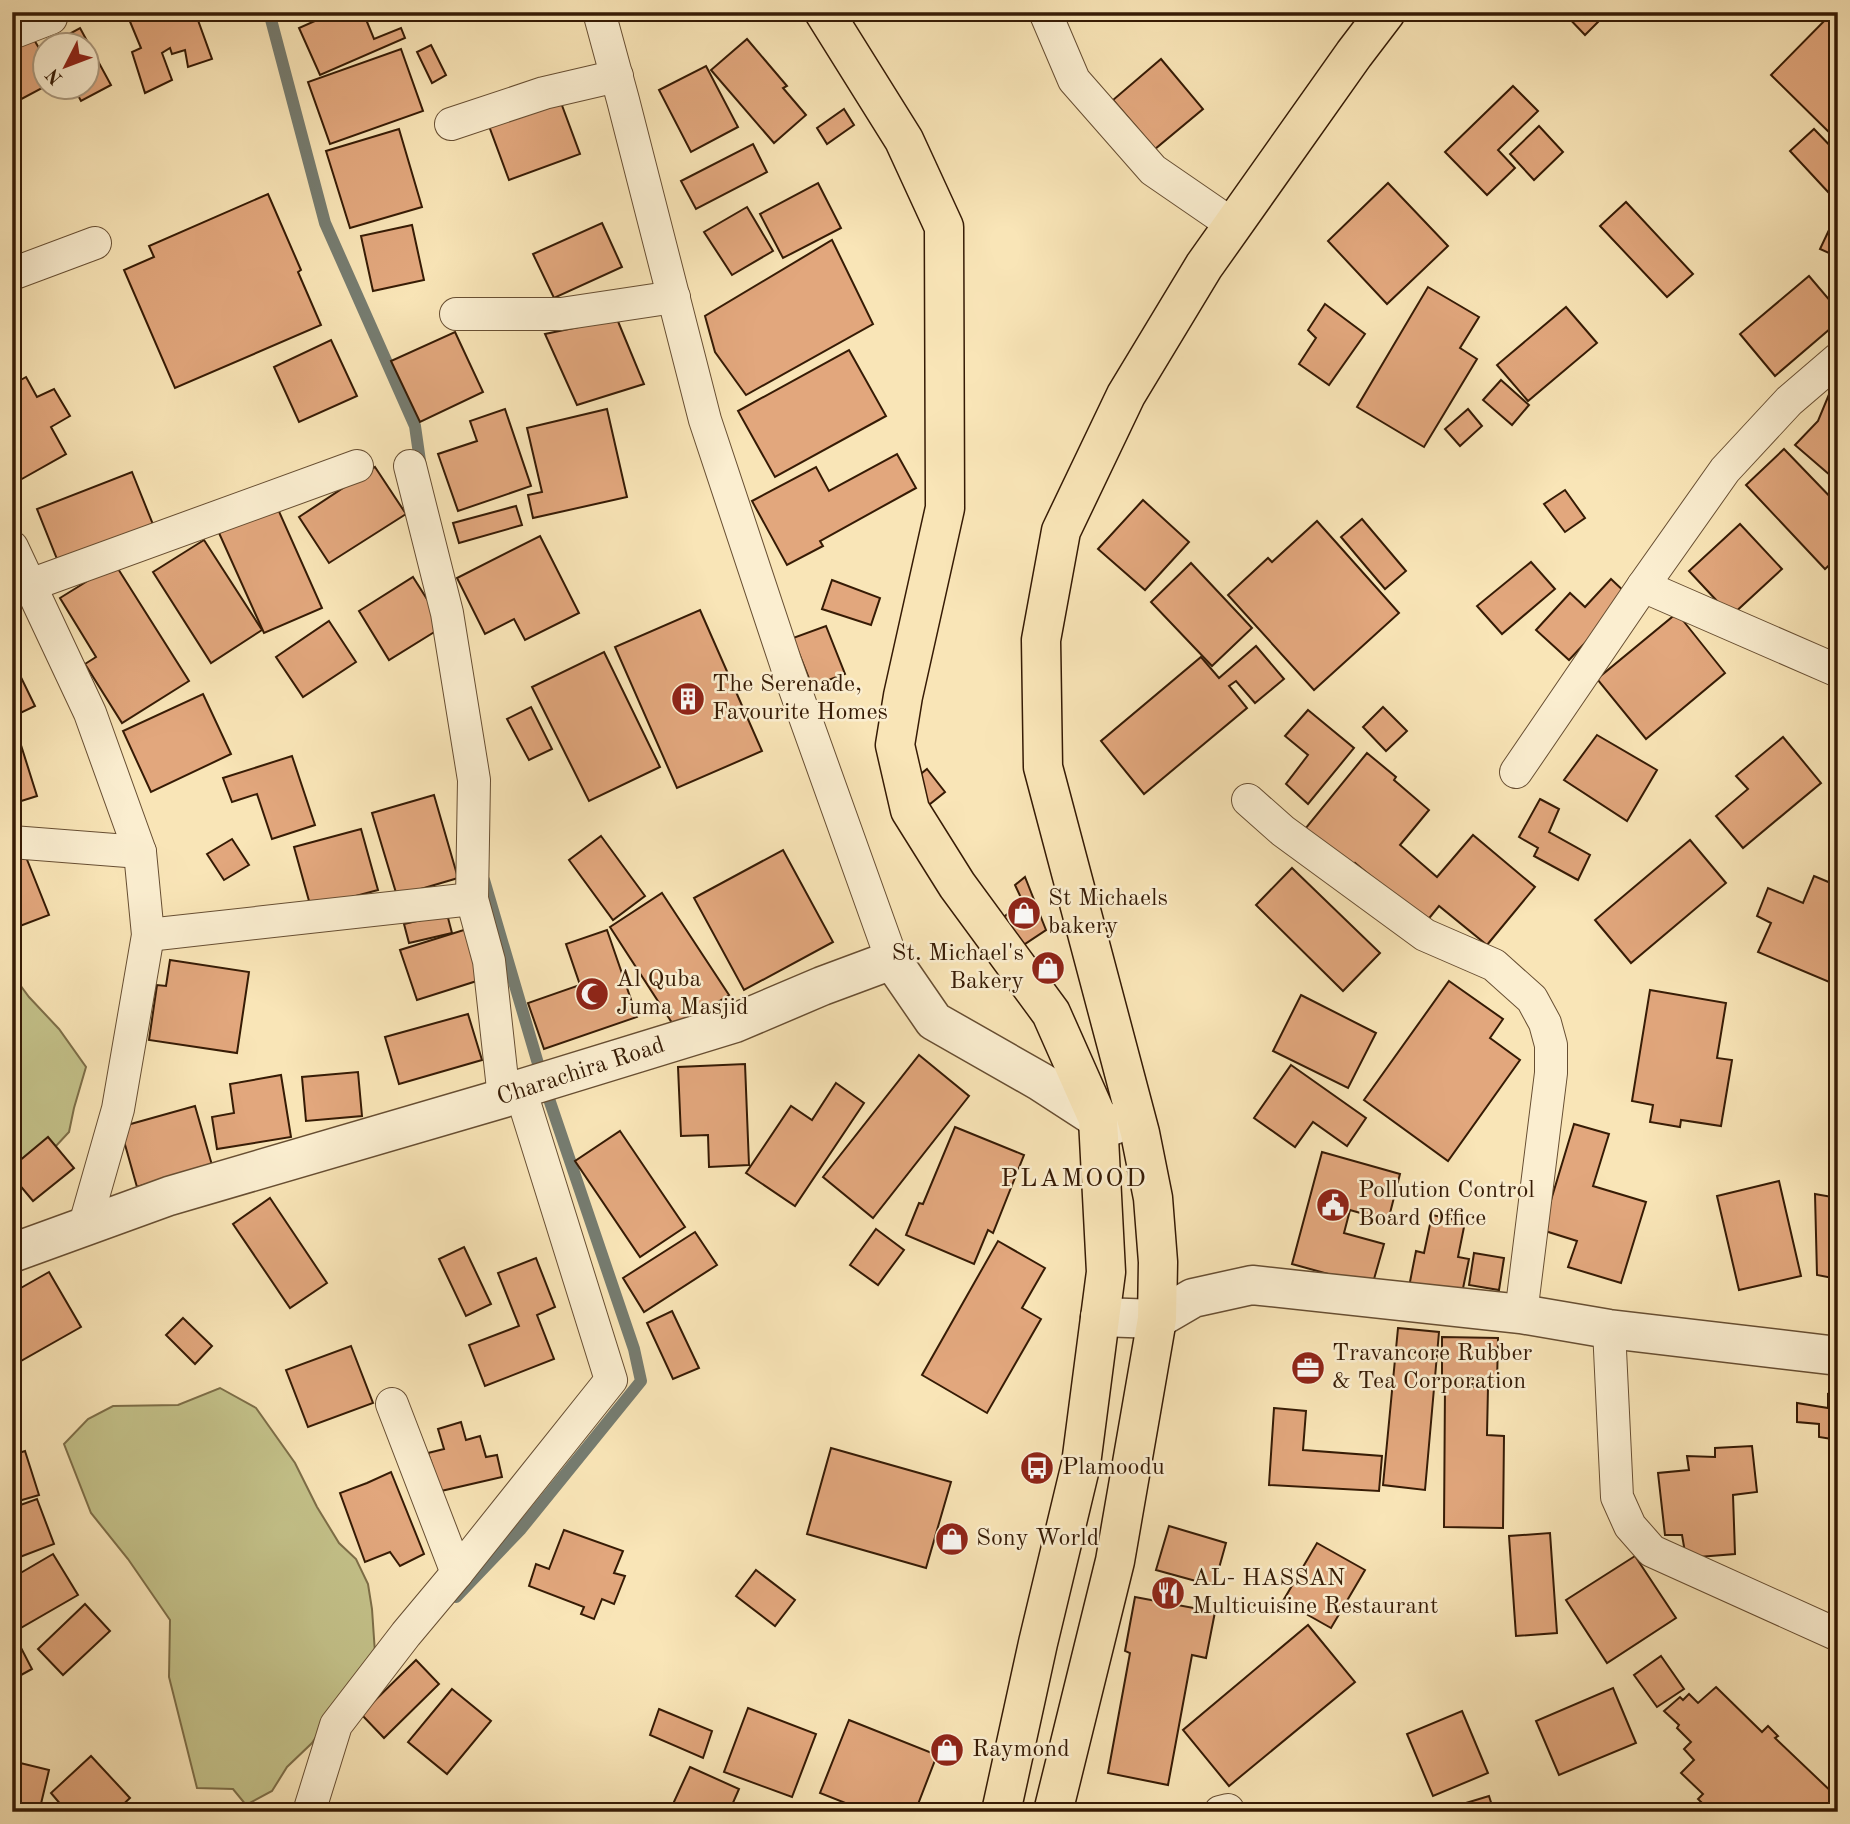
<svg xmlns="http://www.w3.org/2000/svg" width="1850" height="1824" viewBox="0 0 1850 1824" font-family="'Old Standard TT',serif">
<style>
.green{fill:#c4c28a;stroke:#7d6e48;stroke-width:2}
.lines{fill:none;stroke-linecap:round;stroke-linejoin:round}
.stream{stroke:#767c70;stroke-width:12}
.building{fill:#e2a77d;stroke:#361b05;stroke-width:2}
.minor-casing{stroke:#674e32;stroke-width:34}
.tertiary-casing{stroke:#674e32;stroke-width:41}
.primary-casing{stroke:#361b05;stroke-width:41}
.minor{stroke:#fbeed0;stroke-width:32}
.tertiary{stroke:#fbeed0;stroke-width:38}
.primary{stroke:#f9e5b7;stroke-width:38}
.labels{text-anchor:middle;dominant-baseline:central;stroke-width:5;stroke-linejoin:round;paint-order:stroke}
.poi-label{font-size:24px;fill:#361b05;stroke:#fbeed0;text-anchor:start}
.street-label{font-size:24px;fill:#361b05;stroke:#fbeed0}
.neighbourhood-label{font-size:26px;letter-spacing:2px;fill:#361b05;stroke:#fbeed0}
</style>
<rect width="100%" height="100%" fill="#f9e5b7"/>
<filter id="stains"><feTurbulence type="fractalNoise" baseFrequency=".00286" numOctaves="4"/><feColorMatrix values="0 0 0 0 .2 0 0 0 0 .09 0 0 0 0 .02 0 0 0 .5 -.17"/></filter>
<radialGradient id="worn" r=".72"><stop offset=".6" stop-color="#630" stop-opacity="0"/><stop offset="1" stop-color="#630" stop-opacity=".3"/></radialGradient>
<g class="green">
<polygon points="12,974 29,997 59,1029 86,1067 74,1108 69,1132 43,1160 12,1174"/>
<polygon points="220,1388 256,1408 295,1463 317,1507 339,1543 356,1559 368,1584 372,1609 375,1653 346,1691 312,1743 287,1767 272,1791 246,1805 233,1789 197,1788 169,1677 170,1620 128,1559 91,1513 64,1444 88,1419 113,1406 178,1405"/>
</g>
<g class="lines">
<g class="stream">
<polyline points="269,12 325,223 415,426 421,468"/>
<polyline points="484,880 539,1067"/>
<polyline points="456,1597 521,1529 641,1381 634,1349 549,1099"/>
</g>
</g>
<g class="building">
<polygon points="126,12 195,12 212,59 188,67 185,50 172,54 170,48 162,53 172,80 145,93 132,52 141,48"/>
<polygon points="335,12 363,12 374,39 401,28 405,38 320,75 299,28"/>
<polygon points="1563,12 1594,12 1601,19 1585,35"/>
<polygon points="1833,12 1838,12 1838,141 1771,75"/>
<polygon points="80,28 111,85 81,101 74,88 88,88 88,46 51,44"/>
<polygon points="33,38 46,60 46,86 12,104 12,49"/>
<polygon points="747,39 787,86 783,88 806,115 774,143 711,70"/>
<polygon points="431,45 446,75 432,83 417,52"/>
<polygon points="401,49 423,111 330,144 308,82"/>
<polygon points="1161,59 1203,109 1155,149 1113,100"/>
<polygon points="706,66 738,127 691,152 659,90"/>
<polygon points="1513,86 1538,111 1498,150 1515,168 1487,195 1445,152"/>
<polygon points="560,100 580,154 509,180 489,126"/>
<polygon points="844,109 854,125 827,144 817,128"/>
<polygon points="1539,126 1563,152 1534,180 1510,154"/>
<polygon points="399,129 422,207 350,228 326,151"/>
<polygon points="1814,129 1838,154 1838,185 1829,193 1790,151"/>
<polygon points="753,144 767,172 696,209 681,181"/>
<polygon points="818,183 841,228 783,258 760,214"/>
<polygon points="1388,183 1448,246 1387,304 1328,241"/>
<polygon points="268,194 301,270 298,272 321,325 175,388 124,270 154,257 149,246"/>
<polygon points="1626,202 1693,274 1667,297 1600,226"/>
<polygon points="747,207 773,251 732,275 704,232"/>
<polygon points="1838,211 1838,257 1820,249"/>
<polygon points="602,223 622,267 554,298 533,254"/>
<polygon points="412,225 424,280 373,291 361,236"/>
<polygon points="832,240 873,324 746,395 715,352 705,316"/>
<polygon points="1809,276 1838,310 1838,322 1775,376 1740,334"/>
<polygon points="1428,287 1479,317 1460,348 1477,359 1424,447 1357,407"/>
<polygon points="1325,304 1365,334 1329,385 1299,364 1316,338 1308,330"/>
<polygon points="1566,307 1597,343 1528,401 1497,365"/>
<polygon points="617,319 644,384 577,405 545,334"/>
<polygon points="455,332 483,392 420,422 391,361"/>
<polygon points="331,340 357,396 299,422 274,367"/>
<polygon points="849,350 886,416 775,477 738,411"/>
<polygon points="26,377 37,397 54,389 70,416 51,427 66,454 20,480 12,467 12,385"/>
<polygon points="1501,380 1529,405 1512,425 1483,400"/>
<polygon points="1830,392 1838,399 1838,482 1795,445 1818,421"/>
<polygon points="505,409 531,486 458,511 438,454 477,441 470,421"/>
<polygon points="607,409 627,497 533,518 528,495 542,492 527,428"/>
<polygon points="1468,409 1482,426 1460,446 1445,429"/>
<polygon points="1784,449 1838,505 1838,557 1825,569 1746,485"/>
<polygon points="897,454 916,488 820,541 823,546 787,565 752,501 816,467 829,491"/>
<polygon points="375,467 406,514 329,563 299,517"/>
<polygon points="132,472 154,527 59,564 37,509"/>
<polygon points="1565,490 1585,518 1565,532 1544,504"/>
<polygon points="1143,500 1189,542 1145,590 1098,549"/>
<polygon points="516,506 522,525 459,543 453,523"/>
<polygon points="277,507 322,608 264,633 219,533"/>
<polygon points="1362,519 1406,571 1385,589 1341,537"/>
<polygon points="1317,521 1399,613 1314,690 1228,595 1268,558 1272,562"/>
<polygon points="1740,524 1782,569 1731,616 1689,571"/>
<polygon points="540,536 579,613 525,640 514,619 485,634 457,578"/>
<polygon points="204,540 262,630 211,663 153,572"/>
<polygon points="1531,562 1555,589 1502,634 1477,606"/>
<polygon points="1191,563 1252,628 1212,666 1151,602"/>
<polygon points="115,564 189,681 122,723 85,664 96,657 60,598"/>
<polygon points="413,577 444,626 389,660 359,611"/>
<polygon points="1611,579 1629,596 1569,660 1536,630 1570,593 1585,607"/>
<polygon points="832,580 880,598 871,625 822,609"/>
<polygon points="700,610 762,751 677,788 615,647"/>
<polygon points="1677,613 1725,673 1646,739 1597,679"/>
<polygon points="329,621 356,662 303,697 276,657"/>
<polygon points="826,626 845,674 812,686 793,638"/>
<polygon points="1256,646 1284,679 1255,703 1236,681 1229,686 1247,708 1144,794 1101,741 1201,657 1219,678"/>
<polygon points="604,652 660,767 589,801 532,687"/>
<polygon points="13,661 35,706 12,717 12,662"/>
<polygon points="203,694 231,754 151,792 123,731"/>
<polygon points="531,707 552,749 529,760 507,719"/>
<polygon points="1383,707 1407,731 1386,751 1363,727"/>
<polygon points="1308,710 1354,748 1308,804 1286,784 1308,755 1285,736"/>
<polygon points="1597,735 1657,770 1627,821 1564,780"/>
<polygon points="1783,737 1821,783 1743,848 1716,816 1748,789 1736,776"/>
<polygon points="20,742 37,796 12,804 12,744"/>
<polygon points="1367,753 1396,777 1394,780 1429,810 1400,845 1437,877 1473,835 1535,887 1487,945 1439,906 1426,922 1355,863 1352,867 1305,829"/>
<polygon points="292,756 315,825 272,839 257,794 232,802 223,778"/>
<polygon points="927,769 945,792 925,808 907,785"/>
<polygon points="434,795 458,878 397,896 372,813"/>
<polygon points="1540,799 1559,809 1549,832 1590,855 1578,880 1534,856 1538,848 1519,837"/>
<polygon points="361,829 378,890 311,908 294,847"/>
<polygon points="601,836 645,896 613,920 569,860"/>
<polygon points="232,839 249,865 224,880 207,854"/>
<polygon points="1690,840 1726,883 1631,963 1595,920"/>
<polygon points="22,847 49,915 12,929 12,850"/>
<polygon points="783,850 833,942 744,990 694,898"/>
<polygon points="1292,868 1380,953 1343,991 1256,905"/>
<polygon points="1814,876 1838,886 1838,976 1834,984 1758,952 1771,923 1757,916 1768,888 1803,903"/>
<polygon points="1025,877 1046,930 1016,950 996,923 1023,902 1015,885"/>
<polygon points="662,893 729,995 676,1029 610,927"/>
<polygon points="447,914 452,933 409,943 404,924"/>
<polygon points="467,929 483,979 417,1000 400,950"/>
<polygon points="607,930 637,1017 544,1049 528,1003 580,985 566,944"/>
<polygon points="170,960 249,972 237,1053 149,1040 157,985 166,986"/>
<polygon points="1449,981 1503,1019 1490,1038 1520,1060 1448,1161 1364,1100"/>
<polygon points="1650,990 1726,1003 1717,1058 1732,1060 1721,1126 1681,1120 1680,1127 1650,1122 1653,1105 1632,1101"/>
<polygon points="1301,995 1376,1033 1348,1088 1273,1051"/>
<polygon points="468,1014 482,1060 399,1084 385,1037"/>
<polygon points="919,1055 969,1096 873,1218 823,1177"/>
<polygon points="745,1064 749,1165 709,1167 708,1135 681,1136 678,1067"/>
<polygon points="1291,1065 1366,1118 1347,1146 1313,1122 1295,1147 1254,1118"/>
<polygon points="358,1072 362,1116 306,1121 302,1077"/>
<polygon points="281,1075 291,1137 217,1149 212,1117 234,1113 230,1084"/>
<polygon points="836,1083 864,1103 795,1206 746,1173 791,1106 812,1120"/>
<polygon points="195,1106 212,1165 137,1187 120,1127"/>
<polygon points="1574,1124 1609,1134 1593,1186 1646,1202 1621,1283 1568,1267 1577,1241 1542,1230"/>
<polygon points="955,1127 1024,1155 993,1233 988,1230 974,1264 906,1235 919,1203 923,1204"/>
<polygon points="620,1131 685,1227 640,1257 575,1161"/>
<polygon points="48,1137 74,1168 33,1201 12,1176 12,1167"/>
<polygon points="1322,1152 1400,1174 1388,1221 1350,1210 1344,1233 1384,1244 1372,1286 1292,1264"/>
<polygon points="1779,1181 1801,1276 1739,1290 1717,1196"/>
<polygon points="1815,1194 1838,1198 1838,1279 1817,1275"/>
<polygon points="270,1198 327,1283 290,1308 233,1224"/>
<polygon points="1432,1215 1465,1222 1458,1257 1469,1259 1460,1303 1408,1292 1416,1251 1424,1253"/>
<polygon points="876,1229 904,1250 878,1285 850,1265"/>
<polygon points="695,1232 717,1265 644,1312 623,1278"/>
<polygon points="998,1241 1045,1268 1022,1308 1041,1319 987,1413 922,1375"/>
<polygon points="464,1247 491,1304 466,1316 439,1259"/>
<polygon points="1474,1253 1504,1258 1499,1290 1469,1285"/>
<polygon points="536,1258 555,1307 537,1315 554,1359 485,1386 469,1345 519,1326 498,1273"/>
<polygon points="49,1272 81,1327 12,1366 12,1293"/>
<polygon points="672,1311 699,1368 673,1379 647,1323"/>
<polygon points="183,1318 212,1346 195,1364 166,1335"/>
<polygon points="1398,1328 1439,1332 1425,1490 1383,1485"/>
<polygon points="1442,1337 1498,1338 1497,1384 1442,1384"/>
<polygon points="351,1346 373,1403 308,1427 286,1370"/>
<polygon points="1445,1386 1488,1387 1487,1435 1504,1436 1503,1528 1444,1527"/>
<polygon points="1828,1394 1838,1396 1838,1440 1819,1437 1819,1424 1797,1422 1797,1403 1828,1408"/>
<polygon points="1274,1408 1306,1411 1303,1450 1382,1456 1379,1491 1269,1485"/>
<polygon points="461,1422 466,1440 480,1436 486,1457 497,1455 502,1477 441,1491 428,1453 444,1449 438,1429"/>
<polygon points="1752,1446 1757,1492 1733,1495 1735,1554 1686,1558 1682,1535 1665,1535 1658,1473 1689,1470 1687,1456 1715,1457 1715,1448"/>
<polygon points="831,1448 951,1482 926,1568 807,1534"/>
<polygon points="25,1451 39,1495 12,1503 12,1455"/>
<polygon points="391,1472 424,1554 400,1566 390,1552 365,1562 340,1493 367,1483"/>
<polygon points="37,1499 54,1544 12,1560 12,1508"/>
<polygon points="1169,1526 1226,1543 1214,1586 1156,1570"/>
<polygon points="564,1530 623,1551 614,1573 625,1576 614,1604 602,1599 594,1619 581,1614 584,1607 529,1586 536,1564 549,1569"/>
<polygon points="1550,1533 1557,1633 1516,1636 1509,1536"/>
<polygon points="1317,1543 1365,1570 1331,1628 1283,1601"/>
<polygon points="53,1554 78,1595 12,1633 12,1578"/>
<polygon points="1635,1556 1676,1618 1607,1663 1566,1600"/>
<polygon points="756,1570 795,1600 775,1626 736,1596"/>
<polygon points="1135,1597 1215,1612 1206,1658 1192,1655 1168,1785 1108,1773 1130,1653 1125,1651"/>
<polygon points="85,1604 110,1631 63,1675 38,1649"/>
<polygon points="1308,1625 1355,1682 1229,1786 1183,1730"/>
<polygon points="19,1644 32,1669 12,1680 12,1648"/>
<polygon points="1661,1656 1684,1689 1657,1707 1634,1675"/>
<polygon points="416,1660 439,1684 384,1738 361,1714"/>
<polygon points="1716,1687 1762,1732 1768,1726 1778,1736 1775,1738 1838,1798 1838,1812 1711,1812 1698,1799 1703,1794 1681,1773 1694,1760 1684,1749 1691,1742 1677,1728 1679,1725 1664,1711 1680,1697 1683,1700 1689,1694 1698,1703"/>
<polygon points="1613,1688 1636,1743 1559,1775 1536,1721"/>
<polygon points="452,1689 491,1721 447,1774 408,1742"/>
<polygon points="748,1708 816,1734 792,1797 724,1772"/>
<polygon points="659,1709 712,1731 703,1758 650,1735"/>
<polygon points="1462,1711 1488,1773 1433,1796 1407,1734"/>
<polygon points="849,1720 937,1755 915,1812 868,1812 820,1793"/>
<polygon points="91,1756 130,1798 115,1812 67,1812 51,1793"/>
<polygon points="12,1761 49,1770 40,1808 12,1801"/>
<polygon points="690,1767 739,1789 729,1812 689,1812 673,1804"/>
<polygon points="1489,1796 1494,1812 1457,1812 1456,1806"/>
</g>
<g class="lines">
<g class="minor-casing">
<g id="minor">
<polyline points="599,12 623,100 705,420 786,664 892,960"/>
<polyline points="1045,12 1074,80 1153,170 1233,225"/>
<polyline points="12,33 51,18"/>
<polyline points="451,124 544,93 617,76"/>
<polyline points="12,274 95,243"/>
<polyline points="456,314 561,314 674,297"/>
<polyline points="410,466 447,613 474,780 472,899 489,961 504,1098"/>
<polyline points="12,547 90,713 140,852 148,935 118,1109 84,1228"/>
<polyline points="30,585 357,466"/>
<polyline points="1643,586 1838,671"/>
<polyline points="1516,772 1643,586 1725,470 1789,401 1838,359"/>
<polyline points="1248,800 1283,831 1425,935 1494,965 1532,999 1545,1023 1551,1045 1551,1073 1521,1314"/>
<polyline points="12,842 140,852"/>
<polyline points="148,935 472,899"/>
<polyline points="1609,1329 1617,1497 1630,1526 1652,1551 1838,1635"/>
<polyline points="392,1404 457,1573"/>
<polyline points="309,1812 336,1725 406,1634 457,1573 611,1380 520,1089"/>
<polyline points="1220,1812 1228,1810 1229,1812"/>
</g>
</g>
<g class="tertiary-casing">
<g id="tertiary">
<polyline points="12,1253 169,1196 504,1098 520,1089 735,1023 822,986 892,960 934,1021 1041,1082 1098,1119 1114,1125"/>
<polyline points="1100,1317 1157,1319 1193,1298 1252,1285 1521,1314 1609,1329 1838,1356"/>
</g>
</g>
<g class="primary-casing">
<g id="primary">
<polyline points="824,12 904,140 944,227 945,508 903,696 895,745 910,810 957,885 1051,1013 1098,1119 1106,1272 1081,1464 1038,1643 1001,1812"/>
<polyline points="1053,1812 1115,1561 1157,1319 1158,1262 1153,1198 1140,1133 1043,767 1041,640 1061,531 1126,395 1204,266 1354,54 1386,12"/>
</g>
</g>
<use href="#minor" class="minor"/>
<use href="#tertiary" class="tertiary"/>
<use href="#primary" class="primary"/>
</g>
<defs>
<g id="building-disc" transform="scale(1.75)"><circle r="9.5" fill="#8f2418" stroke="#fbeed0"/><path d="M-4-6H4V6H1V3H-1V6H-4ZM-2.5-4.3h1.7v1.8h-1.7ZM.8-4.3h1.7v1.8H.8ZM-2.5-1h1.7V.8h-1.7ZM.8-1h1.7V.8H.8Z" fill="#fff"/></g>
<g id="shop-disc" transform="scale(1.75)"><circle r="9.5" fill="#8f2418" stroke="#fbeed0"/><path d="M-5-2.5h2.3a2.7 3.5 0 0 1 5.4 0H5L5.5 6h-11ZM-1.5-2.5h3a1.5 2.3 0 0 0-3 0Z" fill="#fff"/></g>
<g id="mosque-disc" transform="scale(1.75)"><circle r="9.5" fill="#8f2418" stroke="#fbeed0"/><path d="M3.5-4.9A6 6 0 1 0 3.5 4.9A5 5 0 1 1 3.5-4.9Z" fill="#fff"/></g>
<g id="civic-disc" transform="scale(1.75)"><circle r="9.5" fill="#8f2418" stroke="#fbeed0"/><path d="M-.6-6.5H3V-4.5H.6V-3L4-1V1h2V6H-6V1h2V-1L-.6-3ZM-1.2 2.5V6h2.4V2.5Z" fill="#fff"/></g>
<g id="office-disc" transform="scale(1.75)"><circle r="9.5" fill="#8f2418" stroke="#fbeed0"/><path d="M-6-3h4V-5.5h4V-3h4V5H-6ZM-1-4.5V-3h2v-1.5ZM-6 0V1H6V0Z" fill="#fff"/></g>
<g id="bus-disc" transform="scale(1.75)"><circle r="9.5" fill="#8f2418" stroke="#fbeed0"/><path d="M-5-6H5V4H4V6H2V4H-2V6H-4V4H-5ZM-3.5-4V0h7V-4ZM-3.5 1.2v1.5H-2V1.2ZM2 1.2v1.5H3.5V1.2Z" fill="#fff"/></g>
<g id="restaurant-disc" transform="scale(1.75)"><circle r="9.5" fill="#8f2418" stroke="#fbeed0"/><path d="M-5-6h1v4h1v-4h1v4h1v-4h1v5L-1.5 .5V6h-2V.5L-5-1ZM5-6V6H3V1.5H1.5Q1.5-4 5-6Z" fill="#fff"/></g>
</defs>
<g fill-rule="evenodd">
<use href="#building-disc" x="688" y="699"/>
<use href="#shop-disc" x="1024" y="913"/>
<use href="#shop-disc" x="1048" y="968"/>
<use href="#mosque-disc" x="592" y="994"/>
<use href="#civic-disc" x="1333" y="1205"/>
<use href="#office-disc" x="1308" y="1368"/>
<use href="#bus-disc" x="1037" y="1468"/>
<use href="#shop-disc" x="952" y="1539"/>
<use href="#restaurant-disc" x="1168" y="1593"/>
<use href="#shop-disc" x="947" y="1750"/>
</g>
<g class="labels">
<g class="poi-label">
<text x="712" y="685">The Serenade,<tspan x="712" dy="28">Favourite Homes</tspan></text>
<text x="1048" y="899">St Michaels<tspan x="1048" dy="28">bakery</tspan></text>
<text x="1024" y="954" text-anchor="end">St. Michael's<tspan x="1024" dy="28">Bakery</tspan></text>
<text x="616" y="980">Al Quba<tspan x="616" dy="28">Juma Masjid</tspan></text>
<text x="1358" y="1191">Pollution Control<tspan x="1358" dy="28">Board Office</tspan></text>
<text x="1332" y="1354">Travancore Rubber<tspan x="1332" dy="28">&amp; Tea Corporation</tspan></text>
<text x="1062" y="1468">Plamoodu</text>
<text x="976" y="1539">Sony World</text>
<text x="1192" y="1579">AL- HASSAN<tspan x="1192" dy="28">Multicuisine Restaurant</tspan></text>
<text x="972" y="1750">Raymond</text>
</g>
<g class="street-label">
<text transform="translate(581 1072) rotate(-18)">Charachira Road</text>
</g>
<g class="neighbourhood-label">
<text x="1074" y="1179">PLAMOOD</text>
</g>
</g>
<rect width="1850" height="1824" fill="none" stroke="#f9e5b7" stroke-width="42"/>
<rect x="14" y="14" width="1822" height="1796" fill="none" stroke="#361b05" stroke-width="3.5"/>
<rect x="21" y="21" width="1808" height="1782" fill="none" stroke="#361b05" stroke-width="2"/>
<g transform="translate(66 66) rotate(228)"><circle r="33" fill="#fbeed0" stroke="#ac9a7f" stroke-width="2"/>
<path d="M0-5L12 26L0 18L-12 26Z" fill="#8f2418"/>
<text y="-10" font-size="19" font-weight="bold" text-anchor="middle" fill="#361b05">N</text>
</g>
<rect width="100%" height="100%" filter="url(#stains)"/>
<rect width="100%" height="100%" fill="url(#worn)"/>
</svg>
